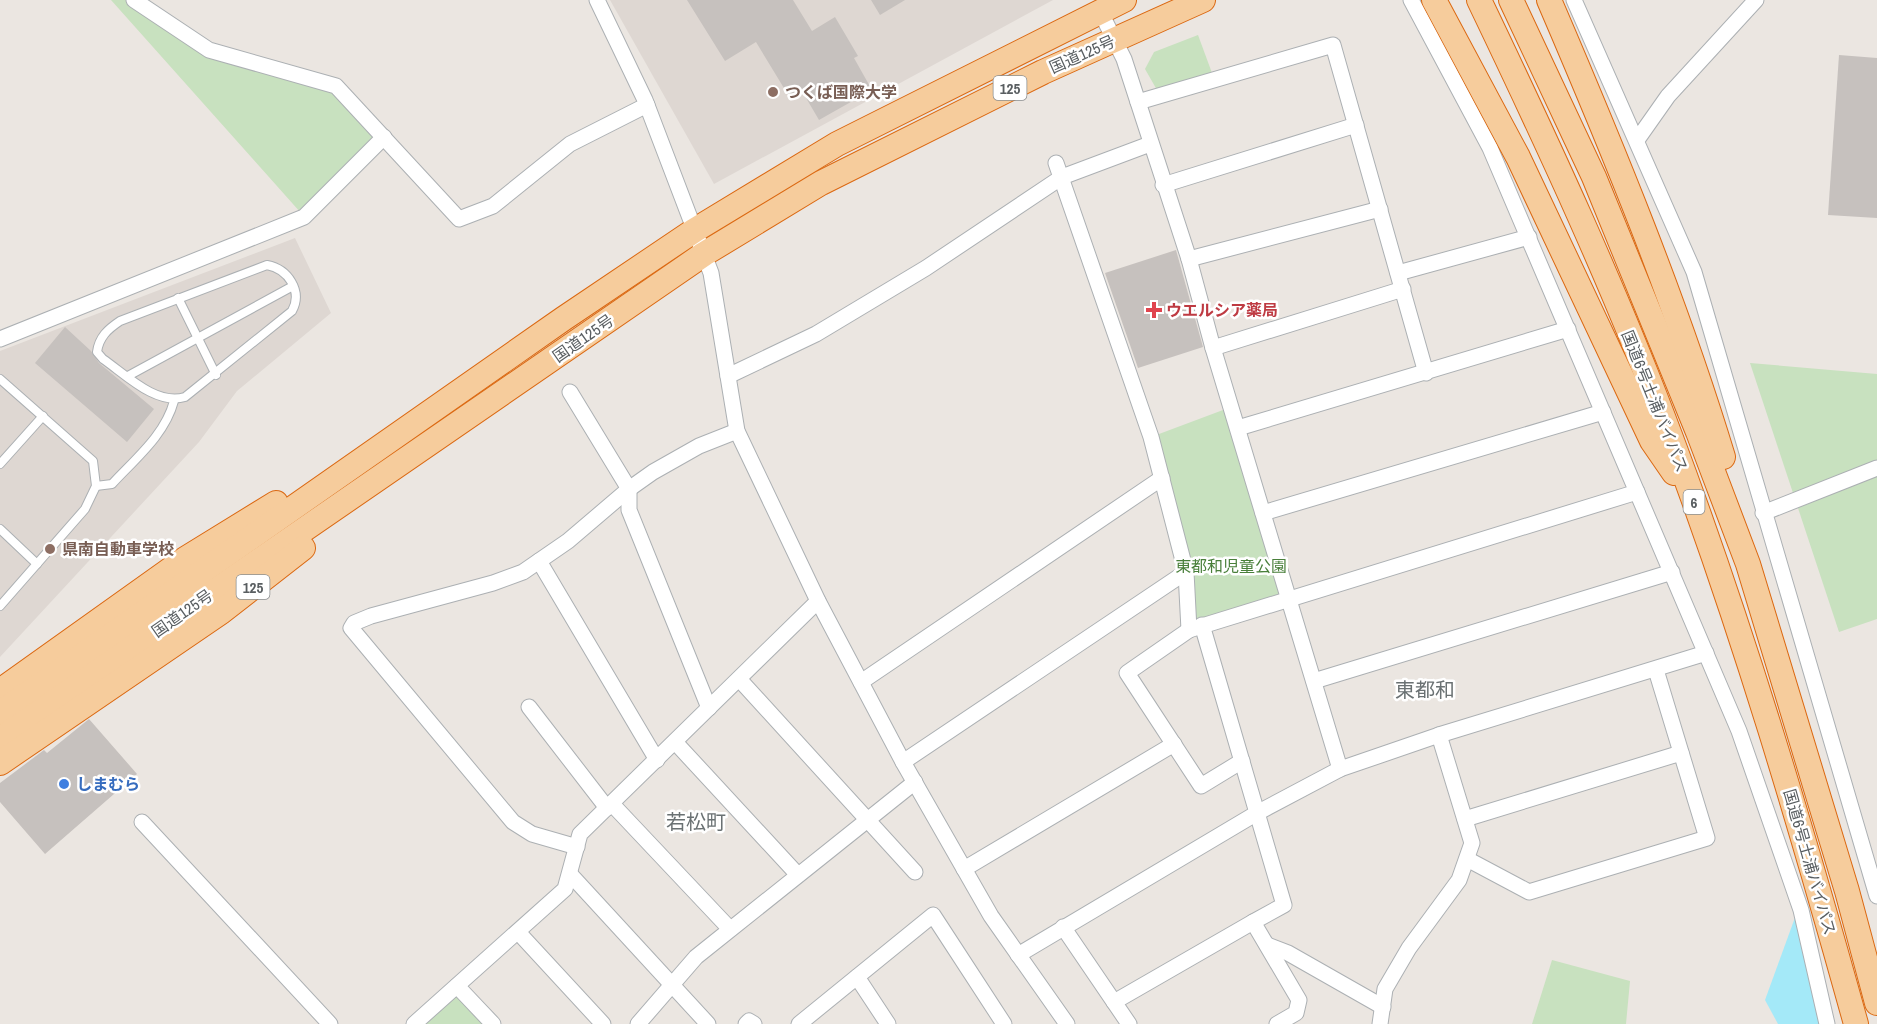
<svg xmlns="http://www.w3.org/2000/svg" width="1877" height="1024" viewBox="0 0 1877 1024" font-family="'Archivo Narrow','Noto Sans JP',sans-serif">
<style>
.education{fill:#ded7d2}
.green{fill:#c8e1bf}
.water{fill:#a4e9f8}
.building{fill:#c6c1be}
.lines{fill:none;stroke-linecap:round;stroke-linejoin:round}
.service-casing{stroke:#acb0b3;stroke-width:10}
.minor-casing{stroke:#acb0b3;stroke-width:17}
.trunk-casing{stroke:#db6811;stroke-width:26}
.service{stroke:#fff;stroke-width:8}
.minor{stroke:#fff;stroke-width:15}
.trunk{stroke:#f6cc9c;stroke-width:24}
.education-dot{fill:#8d6e63;stroke:#fff;stroke-width:2}
.health-dot{fill:#e0444e;stroke:#fff;stroke-width:2}
.shop-dot{fill:#3f7fe0;stroke:#fff;stroke-width:2}
.labels{text-anchor:middle;dominant-baseline:central;stroke-width:5;stroke-linejoin:round;paint-order:stroke}
.shield{fill:#fff;stroke:#8b8e90;stroke-width:1.5}
.shield-label{font-size:15px;font-weight:bold;fill:#595e61}
.street-label{font-size:16px;fill:#595e61;stroke:#fff}
.education-label{font-size:16px;font-weight:bold;fill:#785e54;stroke:#fff;text-anchor:start}
.health-label{font-size:16px;font-weight:bold;fill:#be3a42;stroke:#fff;text-anchor:start}
.park-label{font-size:16px;fill:#497f3a;stroke:#fff}
.shop-label{font-size:16px;font-weight:bold;fill:#366cbe;stroke:#fff;text-anchor:start}
.quarter-label{font-size:20px;fill:#6a7173;stroke:#fff}
</style>
<rect width="100%" height="100%" fill="#ebe6e1"/>
<g class="education">
<polygon points="610,0 1053,0 714,184"/>
<polygon points="295,238 331,313 237,391 199,442 0,657 0,351"/>
</g>
<g class="green">
<polygon points="111,0 127,0 206,55 334,91 378,138 301,213"/>
<polygon points="1198,35 1212,73 1157,90 1145,69 1154,52"/>
<polygon points="1750,363 1877,374 1877,619 1839,632"/>
<polygon points="1231,407 1289,598 1189,630 1186,572 1151,437"/>
<polygon points="1552,960 1630,981 1626,1024 1532,1024"/>
<polygon points="457,991 487,1024 420,1024"/>
</g>
<polygon class="water" points="1797,912 1822,1024 1778,1024 1765,1000"/>
<g class="building">
<polygon points="687,0 793,0 812,31 835,17 858,56 854,58 872,90 819,120 802,91 790,98 756,42 725,61"/>
<polygon points="871,0 905,0 880,15"/>
<polygon points="1839,55 1877,58 1877,218 1828,215"/>
<polygon points="1176,250 1203,347 1138,368 1105,273"/>
<polygon points="65,327 91,351 99,363 154,409 127,442 35,363"/>
<polygon points="89,719 137,774 45,854 0,802 0,783 44,750 47,753"/>
</g>
<g class="lines">
<g class="service-casing">
<g id="service">
<path d="M267,265C288,269 303,291 292,311L185,397C156,406 125,374 103,359L97,352C99,337 108,329 120,321Z"/>
<polyline points="178,298 216,375"/>
<polyline points="128,376 293,286"/>
<polyline points="0,379 93,461 96,486 85,509 0,606"/>
<polyline points="0,464 43,416"/>
<path d="M96,486L112,484C135,459 165,435 174,401"/>
<polyline points="0,529 37,564"/>
</g>
</g>
<g class="minor-casing">
<g id="minor">
<polyline points="134,0 209,50 336,86 459,219 493,206 570,144 647,105"/>
<polyline points="597,0 645,100 711,273 737,431 818,601 903,762 991,916 1067,1024"/>
<polyline points="1411,0 1490,148 1739,731 1801,910 1827,1024"/>
<polyline points="1574,0 1694,272 1877,896"/>
<polyline points="1100,11 1124,59 1189,259 1213,348 1340,769"/>
<polyline points="1138,102 1333,45 1426,373"/>
<polyline points="1637,140 1668,96 1756,0"/>
<polyline points="1056,163 1151,437 1186,572 1189,630 1637,492"/>
<polyline points="1163,185 1356,125"/>
<polyline points="1189,259 1380,209"/>
<polyline points="1398,273 1529,237"/>
<polyline points="0,339 304,217 384,137"/>
<polyline points="1213,348 1403,289"/>
<polyline points="728,376 816,334 926,268 1062,177 1150,144"/>
<polyline points="570,392 629,489 629,510 709,708"/>
<polyline points="1238,428 1568,329"/>
<polyline points="1263,513 1603,412"/>
<polyline points="1763,513 1877,468"/>
<polyline points="539,561 657,760"/>
<polyline points="1202,625 1284,905 1253,922 1299,1000 1296,1013 1277,1024"/>
<polyline points="1189,630 1127,673 1201,786 1242,761"/>
<polyline points="739,679 915,872"/>
<polyline points="1314,681 1672,572"/>
<polyline points="861,682 1162,478"/>
<polyline points="529,707 607,808"/>
<polyline points="675,742 798,875"/>
<polyline points="903,762 1186,572"/>
<polyline points="612,804 730,929"/>
<polyline points="1465,819 1681,753"/>
<polyline points="142,822 330,1024"/>
<polyline points="577,847 532,834 513,822 351,628 354,623 371,616 493,583 523,572 568,541 629,489 653,472 699,446 737,431"/>
<polyline points="1467,859 1529,892 1707,838 1656,670"/>
<polyline points="964,869 1174,744"/>
<polyline points="570,874 708,1024"/>
<polyline points="1063,927 1129,1024"/>
<polyline points="518,932 603,1024"/>
<polyline points="1267,945 1288,953 1383,1007"/>
<polyline points="1018,955 1257,813 1340,769 1439,735 1706,653"/>
<polyline points="857,977 888,1024"/>
<polyline points="457,986 493,1024"/>
<polyline points="1114,1002 1253,922"/>
<polyline points="414,1024 565,889 580,834 818,601"/>
<polyline points="638,1024 696,957 915,782"/>
<polyline points="746,1024 749,1021 754,1024"/>
<polyline points="799,1024 933,915 1004,1024"/>
<polyline points="1380,1024 1385,989 1409,948 1459,880 1472,843 1439,735"/>
</g>
</g>
<g class="trunk-casing">
<g id="trunk">
<polyline points="1434,0 1518,157 1652,441 1674,473"/>
<path d="M1479,0C1548,144 1615,288 1671,438C1743,630 1801,826 1856,1024"/>
<polyline points="1511,0 1594,177 1698,432 1748,564 1847,891 1877,1003"/>
<path d="M1549,0C1613,149 1676,302 1723,457"/>
<polyline points="0,691 185,559 276,503"/>
<polyline points="0,713 563,319 695,230 837,144 1124,0"/>
<polyline points="0,739 704,254 821,183 1043,72 1203,0"/>
<polyline points="0,763 221,612 303,548"/>
</g>
</g>
<use href="#service" class="service"/>
<use href="#minor" class="minor"/>
<use href="#trunk" class="trunk"/>
</g>
<g class="education-dot">
<circle cx="773" cy="92" r="6"/>
<circle cx="50" cy="549" r="6"/>
</g>
<path class="health-dot" d="M1151 301h6v6h6v6h-6v6h-6v-6h-6v-6h6z"/>
<circle class="shop-dot" cx="64" cy="784" r="6"/>
<g class="labels">
<g class="shield">
<rect x="993.5" y="76" width="33" height="24" rx="4.5"/>
<rect x="1683.5" y="490" width="21" height="24" rx="4.5"/>
<rect x="236.5" y="575" width="33" height="24" rx="4.5"/>
</g>
<g class="shield-label">
<text x="1010" y="88">125</text>
<text x="1694" y="502">6</text>
<text x="253" y="587">125</text>
</g>
<g class="street-label">
<text transform="translate(1082 54) rotate(-24)">国道125号</text>
<text transform="translate(583 338) rotate(-35)">国道125号</text>
<text transform="translate(1655 401) rotate(68)">国道6号土浦バイパス</text>
<text transform="translate(182 613) rotate(-35)">国道125号</text>
<text transform="translate(1810 862) rotate(74)">国道6号土浦バイパス</text>
</g>
<g class="education-label">
<text x="785" y="92">つくば国際大学</text>
<text x="62" y="549">県南自動車学校</text>
</g>
<g class="health-label">
<text x="1166" y="310">ウエルシア薬局</text>
</g>
<g class="park-label">
<text x="1231" y="566">東都和児童公園</text>
</g>
<g class="shop-label">
<text x="76" y="784">しまむら</text>
</g>
<g class="quarter-label">
<text x="1425" y="689">東都和</text>
<text x="696" y="821">若松町</text>
</g>
</g>
</svg>
